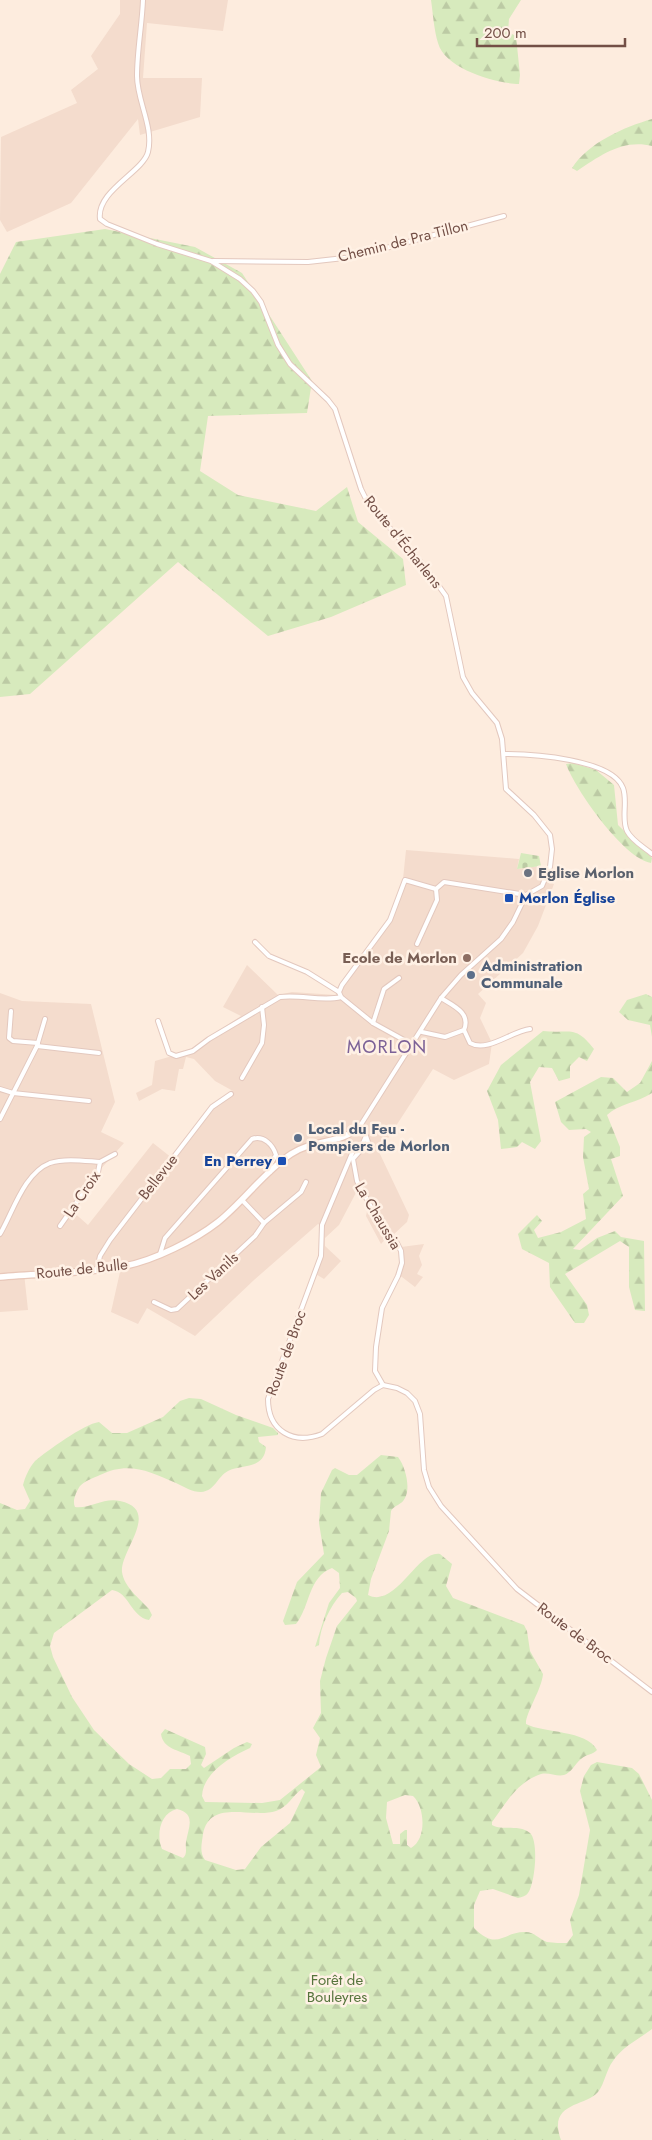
<svg xmlns="http://www.w3.org/2000/svg" width="652" height="2140" viewBox="0 0 652 2140" font-family="Jost,sans-serif">
<style>
.residential{fill:#f4dccd}
.forest{fill:url(#forest-firs);fill-rule:evenodd}
.cemetery{fill:url(#cemetery-stones)}
.lines{fill:none;stroke-linecap:round;stroke-linejoin:round}
.street-casing{stroke:#e3c8be;stroke-width:6}
.secondary-casing{stroke:#e8c8ba;stroke-width:8}
.street{stroke:#fff;stroke-width:4}
.secondary{stroke:#fff;stroke-width:5.5}
.worship-dot{fill:#6b7280;stroke:#fff1e5;stroke-width:2}
.transit-dot{fill:#1a4fb4;stroke:#fff1e5;stroke-width:2}
.education-dot{fill:#8d6e63;stroke:#fff1e5;stroke-width:2}
.service-dot{fill:#5c6f8a;stroke:#fff1e5;stroke-width:2}
.labels{text-anchor:middle;dominant-baseline:central;stroke-width:5;stroke-linejoin:round;paint-order:stroke}
.street-label{font-size:15px;fill:#734f46;stroke:#fff1e5}
.worship-label{font-size:15px;font-weight:bold;fill:#5b616d;stroke:#fff1e5;text-anchor:start}
.transit-label{font-size:15px;font-weight:bold;fill:#164399;stroke:#fff1e5;text-anchor:start}
.education-label{font-size:15px;font-weight:bold;fill:#785e54;stroke:#fff1e5;text-anchor:end}
.service-label{font-size:15px;font-weight:bold;fill:#4e5e75;stroke:#fff1e5;text-anchor:start}
.park-label{font-size:15px;fill:#56743c;stroke:#fff1e5}
.quarter-label{font-size:18px;letter-spacing:1px;fill:#7c6197;stroke:#fff1e5}
</style>
<defs>
<pattern id="forest-firs" width="22" height="20" patternUnits="userSpaceOnUse" patternTransform="scale(1.25)"><rect width="22" height="20" fill="#d7eabd"/><path d="M5 1l3.5 6h-7zM16 11l3.5 6h-7z" fill="#bccaa4"/></pattern>
<pattern id="cemetery-stones" width="16" height="16" patternUnits="userSpaceOnUse" patternTransform="scale(1.25)"><rect width="16" height="16" fill="#d7eabd"/><path d="M2 7V4a2 2 0 0 1 4 0v3zM10 15v-3a2 2 0 0 1 4 0v3z" fill="#bccaa4"/></pattern>
</defs>
<rect width="100%" height="100%" fill="#fdecde"/>
<g class="residential">
<polygon points="120,0 228,0 223,31 147,23 143,78 202,78 200,117 140,135 138,119 71,203 7,232 0,220 1,137 77,103 71,90 98,69 91,56 120,14"/>
<polygon points="406,850 519,859 517,869 541,866 545,879 554,884 538,926 523,953 478,994 486,1003 480,1018 492,1043 489,1064 454,1080 433,1069 379,1152 409,1215 407,1222 393,1235 401,1247 424,1244 419,1256 422,1265 417,1274 423,1277 415,1287 398,1274 400,1262 399,1249 389,1235 381,1244 366,1216 369,1202 359,1187 339,1225 325,1238 325,1246 341,1261 324,1279 314,1273 320,1254 320,1225 318,1224 254,1280 195,1336 147,1308 138,1324 111,1312 122,1263 24,1273 28,1310 0,1312 0,993 22,1001 91,1004 115,1102 101,1132 124,1143 98,1172 71,1210 88,1225 153,1143 172,1158 212,1107 233,1091 215,1081 194,1059 186,1057 183,1069 179,1069 175,1091 162,1089 139,1101 136,1093 152,1085 155,1061 186,1052 241,1016 223,1007 247,965 278,995 292,992 336,995 337,988 388,919 403,879"/>
</g>
<g class="forest">
<path d="M431,0H521L509,19L508,32L516,36L520,75L519,84C495,83 445,69 438,43C434,30 433,14 431,0Z"/>
<path d="M652,119V146C623,139 601,155 577,171L572,168C588,143 624,127 652,119Z"/>
<polygon points="105,229 195,247 242,273 312,381 307,413 208,416 200,471 238,495 316,511 347,487 358,522 403,559 406,585 331,617 268,636 178,562 30,694 0,697 0,274 16,242"/>
<path d="M573,763L596,770L614,785L618,825L652,858L651,863C623,858 575,789 566,764Z"/>
<polygon points="646,994 652,997 652,1037 650,1025 628,1020 619,1012 627,1000"/>
<path d="M543,1031C570,1034 575,1024 594,1049L587,1061L579,1057L570,1066V1078L559,1081L552,1068L539,1067L530,1082L541,1141L535,1149L522,1142L517,1147L501,1149L498,1120L487,1091L501,1065Z"/>
<path d="M652,1061V1093C637,1103 620,1103 607,1115L620,1147V1156L611,1159L623,1196L573,1249L580,1250L597,1238L615,1231L621,1237L644,1241L645,1311L635,1310L629,1287V1247L620,1241L565,1274L587,1305L589,1315L584,1323H575L550,1287L549,1263L522,1249L518,1234L537,1215L542,1221L534,1230L538,1238L561,1232L586,1219L583,1194L589,1189L583,1157L584,1137L591,1132L586,1129L569,1130L561,1122L555,1102L601,1077L613,1078L627,1092L640,1083Z"/>
<path d="M189,1398L201,1399L236,1415L273,1428L278,1433V1435L258,1437L259,1442L266,1447C264,1470 242,1464 228,1471C217,1477 215,1491 201,1492C192,1492 184,1487 176,1483C149,1471 128,1461 100,1475C93,1478 85,1481 80,1486C76,1492 72,1501 75,1507C90,1509 104,1497 120,1501C162,1510 120,1550 122,1572C124,1587 140,1599 149,1609L152,1615L149,1620C131,1617 129,1592 112,1590L54,1633L50,1646L53,1657L72,1697L94,1730L129,1764L152,1779L161,1778L170,1769H186L191,1764L190,1756C179,1750 163,1749 161,1734L165,1729L205,1747L206,1754L201,1765L204,1768L234,1748L247,1742L252,1744L250,1748C230,1757 203,1773 202,1796L205,1802L262,1803L280,1800L321,1767L316,1755L320,1738L313,1728L321,1713L320,1681L326,1658L337,1626L357,1601L356,1598L348,1592L342,1593C330,1606 320,1627 319,1645L315,1647L329,1603L340,1588L339,1573L332,1568C308,1577 310,1607 296,1624L285,1625L283,1621L297,1582L324,1554L319,1523L321,1493L332,1470L335,1468L349,1475H357L381,1455L398,1457C405,1466 411,1487 405,1498C402,1505 394,1505 391,1511L389,1531L371,1579L368,1595C396,1609 417,1550 440,1554L452,1564L446,1586L453,1598L524,1625L527,1631L530,1651L543,1674C542,1689 525,1714 526,1724C543,1733 587,1730 597,1750C593,1755 586,1754 581,1759C575,1764 571,1773 564,1775C557,1777 549,1772 541,1774C517,1782 506,1803 492,1822V1825C503,1831 519,1824 530,1833C539,1841 535,1884 528,1893C526,1896 522,1897 518,1898L493,1889L480,1891L474,1905V1928C498,1952 503,1931 526,1932C534,1932 539,1939 547,1942C554,1943 561,1943 567,1943L573,1935L570,1920L579,1895L590,1830L580,1791L584,1776L591,1765L597,1762L632,1768L639,1774L652,1800V2029C639,2039 622,2047 613,2061C606,2070 605,2083 598,2092C585,2107 547,2102 561,2140H0V1503L17,1510L25,1509L30,1501L23,1485C25,1477 29,1468 35,1461C47,1451 84,1424 99,1422L112,1433H127L163,1417L180,1401ZM302,1789L305,1792L290,1823L261,1847L245,1869L236,1870L205,1860C199,1852 202,1843 203,1834C210,1798 252,1819 276,1811C288,1807 292,1796 302,1789ZM405,1795L413,1796C425,1807 427,1839 411,1848L407,1845V1830H405L400,1834V1844H393L386,1818L387,1802ZM177,1809C197,1814 188,1828 186,1842C185,1849 188,1853 183,1858L162,1849C156,1835 160,1813 177,1809Z"/>
</g>
<polygon class="cemetery" points="521,853 539,856 541,866 517,869"/>
<g class="lines">
<g class="street-casing">
<g id="street">
<path d="M143,0C142,25 137,51 137,76C137,101 154,127 148,152C143,172 96,191 100,219L107,224L157,244L211,261L240,279L253,291L261,302L278,345L290,364L328,400L335,409L361,489L369,505L425,567L446,596L463,677L472,693L497,723L502,739L506,789L534,815L550,835L552,849L550,867L542,886L526,895L513,922L501,939L461,975L441,998L360,1126L366,1136L362,1145L353,1151L322,1225L321,1256L268,1399C268,1431 293,1445 322,1434L374,1390L383,1385L397,1388L407,1393L415,1401L420,1414L424,1470L429,1487L441,1506L517,1589L652,1692"/>
<polyline points="213,261 308,262 353,257 504,216"/>
<path d="M505,754C532,754 612,759 623,788C628,801 621,819 627,831C632,841 644,847 652,854"/>
<polyline points="255,942 269,956 307,972 339,992"/>
<polyline points="417,944 437,900 436,889"/>
<polyline points="341,997 339,992 342,985 390,920 405,880 436,889 444,882 526,895"/>
<polyline points="11,1011 9,1038 13,1041 38,1043"/>
<path d="M158,1021L169,1053L176,1056L193,1051L209,1039L280,997C300,994 322,1002 341,997L373,1023L413,1045"/>
<polyline points="373,1023 384,989 399,978"/>
<path d="M464,1030L470,1043C487,1053 512,1031 530,1029"/>
<path d="M422,1032L445,1037L464,1030C471,1013 454,1006 441,998"/>
<polyline points="37,1046 99,1053"/>
<polyline points="242,1078 262,1043 264,1025 262,1007"/>
<polyline points="0,1089 13,1093 89,1101"/>
<polyline points="0,1119 37,1046 45,1019"/>
<polyline points="366,1136 368,1142 353,1159 357,1181 377,1218 397,1243 401,1251 402,1263 398,1276 382,1308 376,1347 375,1371 383,1385"/>
<polyline points="100,1162 115,1154"/>
<polyline points="264,1223 301,1192 306,1182"/>
<path d="M0,1234C13,1212 24,1173 50,1163C65,1158 85,1161 100,1162L98,1172L60,1226"/>
<path d="M160,1254L165,1238L252,1139C264,1135 273,1145 276,1155L270,1165V1172"/>
<polyline points="97,1269 100,1256 110,1240 212,1107 231,1094"/>
<polyline points="154,1302 171,1310 177,1309 255,1236 264,1223 242,1200"/>
</g>
</g>
<g class="secondary-casing">
<path id="secondary" d="M0,1277C40,1273 86,1274 125,1266C155,1260 195,1240 218,1222C244,1201 264,1172 291,1154C313,1139 341,1145 360,1126"/>
</g>
<use href="#street" class="street"/>
<use href="#secondary" class="secondary"/>
</g>
<circle class="worship-dot" cx="528" cy="873" r="5"/>
<g class="transit-dot">
<rect x="504" y="893" width="10" height="10" rx="2.5"/>
<rect x="277" y="1156" width="10" height="10" rx="2.5"/>
</g>
<circle class="education-dot" cx="467" cy="958" r="5"/>
<g class="service-dot">
<circle cx="471" cy="975" r="5"/>
<circle cx="298" cy="1138" r="5"/>
</g>
<g class="labels">
<g class="street-label">
<text transform="translate(403 241) rotate(-14)">Chemin de Pra Tillon</text>
<text transform="translate(403 542) rotate(51)">Route d'Écharlens</text>
<text transform="translate(158 1177) rotate(-52)">Bellevue</text>
<text transform="translate(82 1194) rotate(-56)">La Croix</text>
<text transform="translate(378 1216) rotate(59)">La Chaussia</text>
<text transform="translate(82 1269) rotate(-6)">Route de Bulle</text>
<text transform="translate(213 1276) rotate(-43)">Les Vanils</text>
<text transform="translate(286 1353) rotate(-70)">Route de Broc</text>
<text transform="translate(575 1633) rotate(37)">Route de Broc</text>
</g>
<g class="worship-label">
<text x="538" y="873">Eglise Morlon</text>
</g>
<g class="transit-label">
<text x="519" y="898">Morlon Église</text>
<text x="272" y="1161" text-anchor="end">En Perrey</text>
</g>
<g class="education-label">
<text x="457" y="958">Ecole de Morlon</text>
</g>
<g class="service-label">
<text x="481" y="966">Administration<tspan x="481" dy="17">Communale</tspan></text>
<text x="308" y="1129">Local du Feu -<tspan x="308" dy="17">Pompiers de Morlon</tspan></text>
</g>
<g class="park-label">
<text x="337" y="1980">Forêt de<tspan x="337" dy="17">Bouleyres</tspan></text>
</g>
<g class="quarter-label">
<text x="387" y="1047">MORLON</text>
</g>
</g>
<path d="M477 38v8h148v-8" fill="none" stroke="#734f46" stroke-width="2.5"/>
<text x="484" y="38" font-size="15" fill="#734f46" stroke="#fff1e5" stroke-width="4" paint-order="stroke">200 m</text>
</svg>
